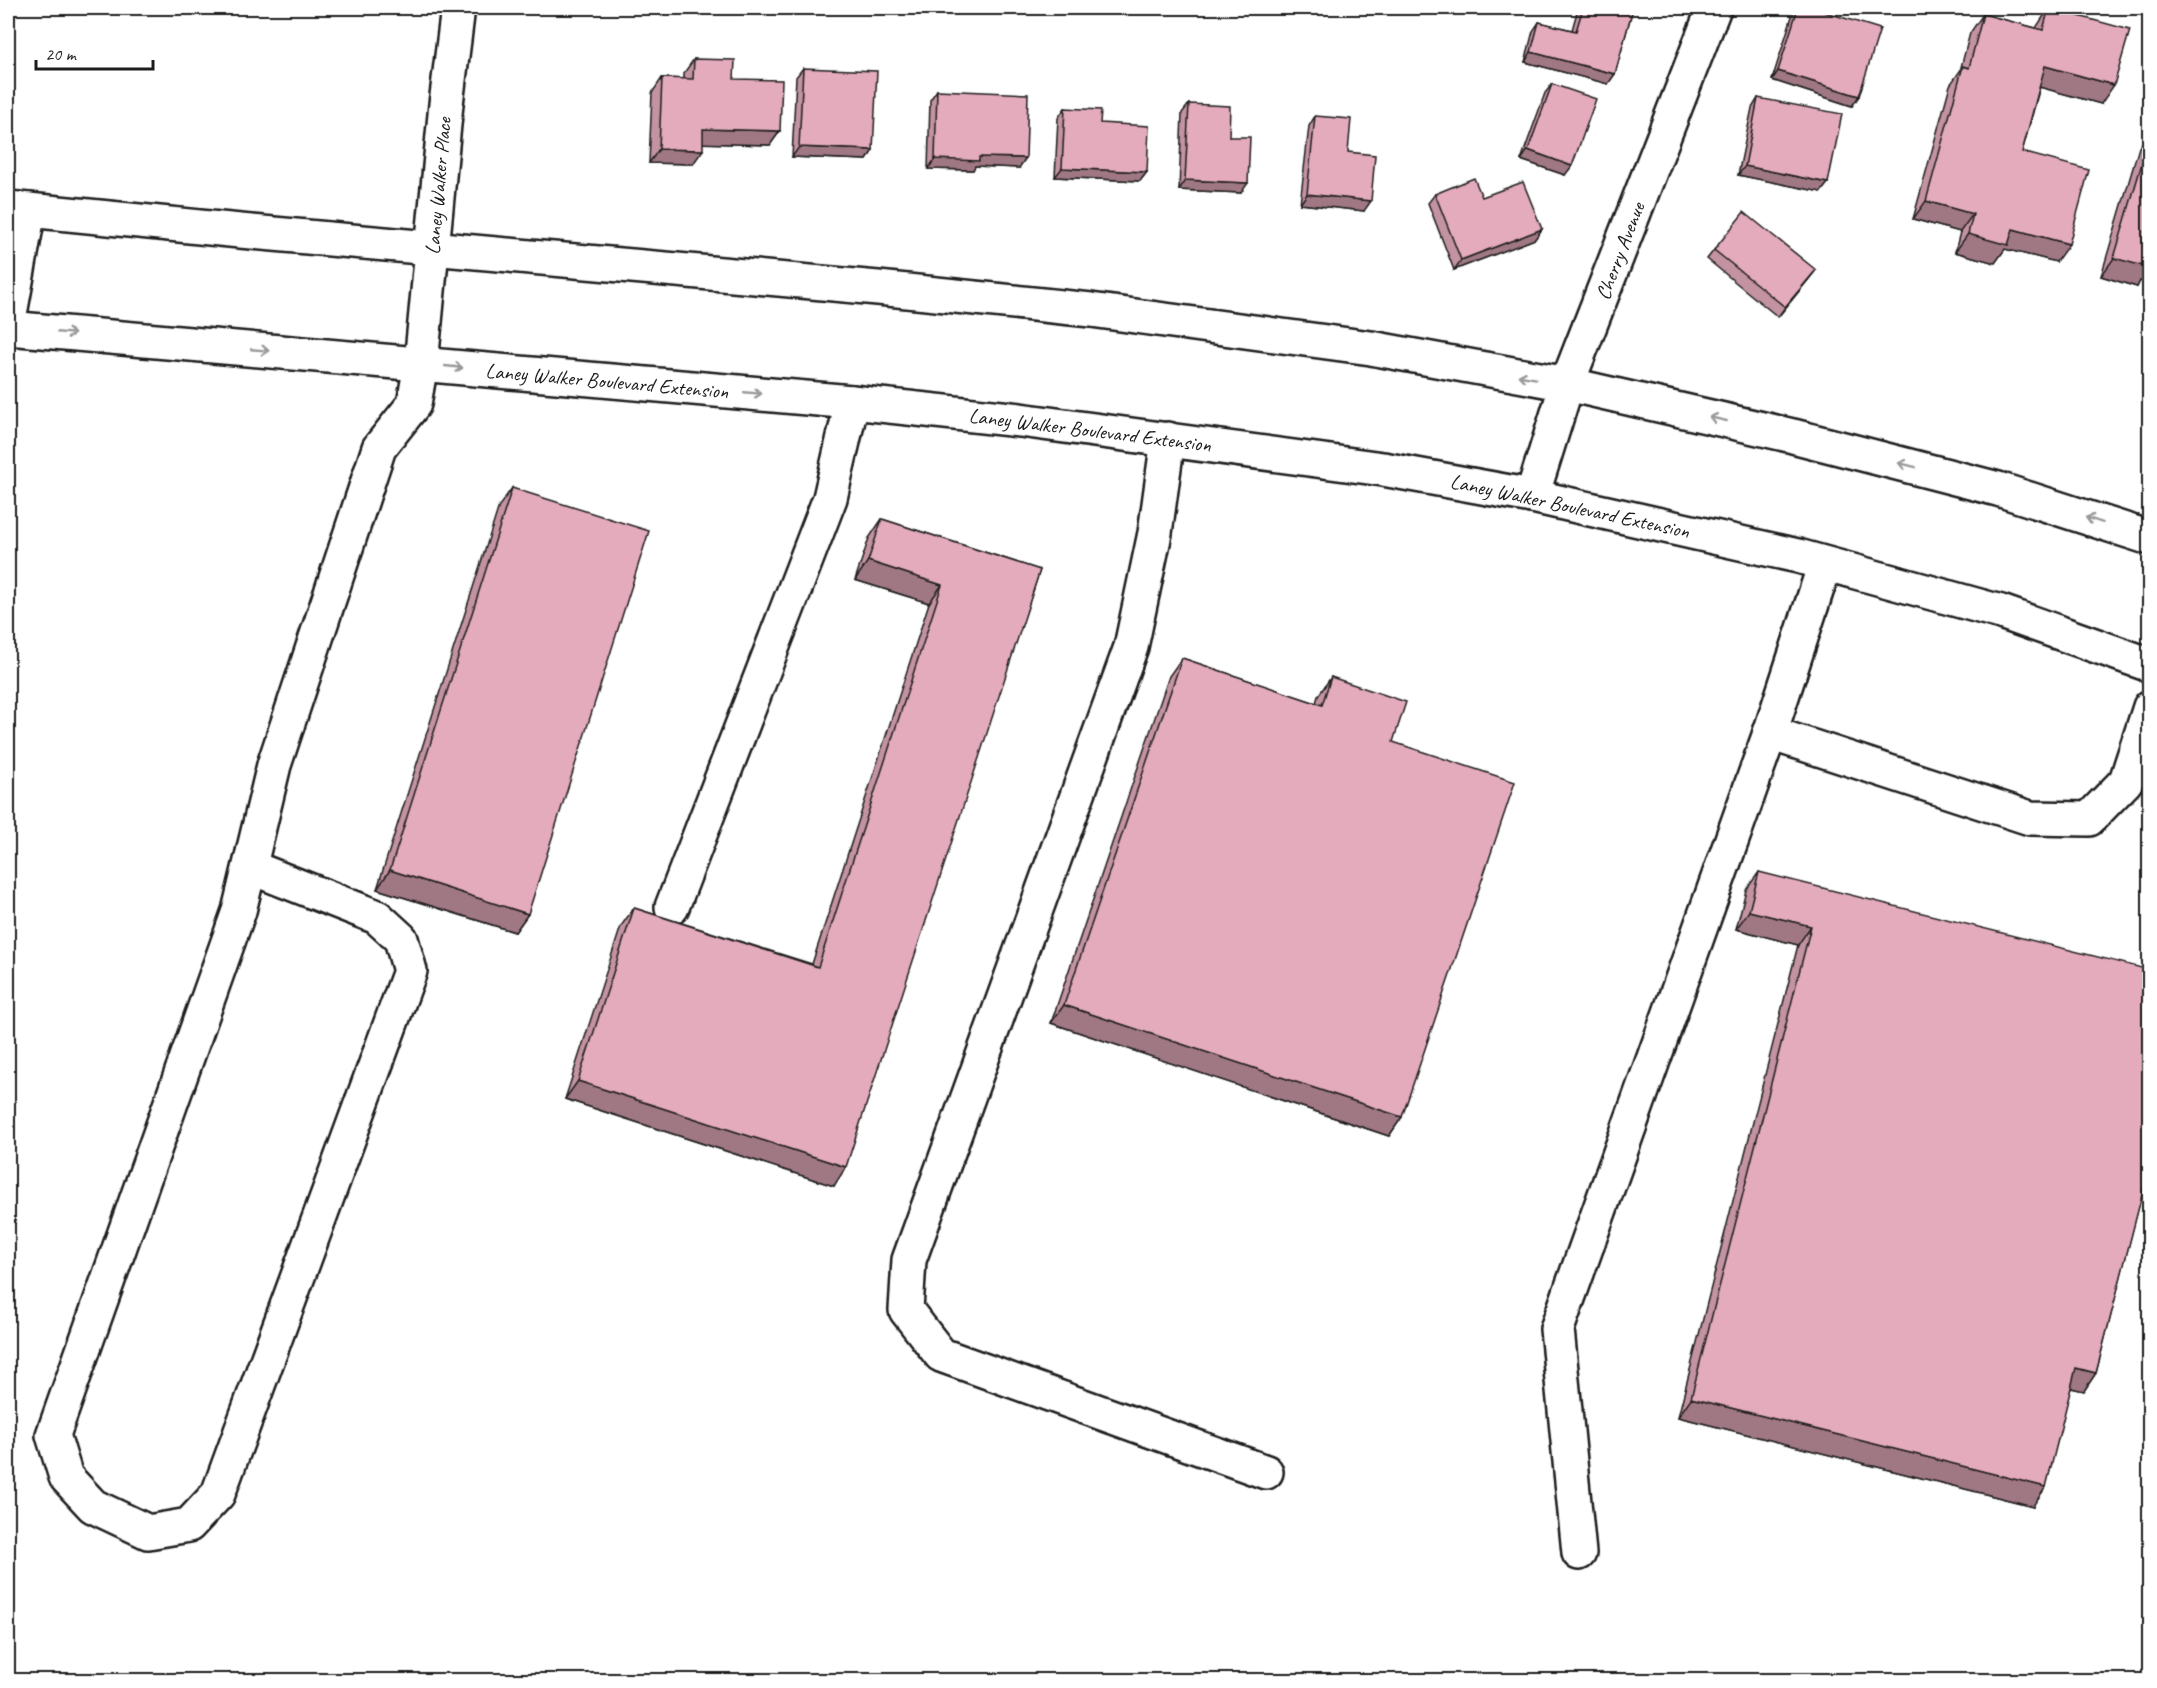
<svg xmlns="http://www.w3.org/2000/svg" width="2157" height="1688" viewBox="0 0 2157 1688" font-family="Caveat,sans-serif">
<style>
.lines{fill:none;stroke-linecap:round;stroke-linejoin:round}
.minor-casing{stroke:#1c1c1c;stroke-width:38}
.major-casing{stroke:#1c1c1c;stroke-width:38}
.minor{stroke:#fff;stroke-width:33}
.major{stroke:#fff;stroke-width:33}
.wall{fill:#c493a2;stroke:#1c1c1c;stroke-width:1.5}
.shaded-wall{fill:#a07884;stroke:#1c1c1c;stroke-width:1.5}
.building{fill:#e4abbc;stroke:#1c1c1c;stroke-width:1.5}
.oneway{stroke:#999}
.labels{text-anchor:middle;dominant-baseline:central;stroke-width:5;stroke-linejoin:round;paint-order:stroke}
.street-label{font-size:21px;fill:#1c1c1c;stroke:#fff}
</style>
<rect width="100%" height="100%" fill="#fff"/>
<filter id="ink" filterUnits="userSpaceOnUse"><feTurbulence type="fractalNoise" baseFrequency=".0167" numOctaves="2"/><feDisplacementMap in="SourceGraphic" scale="12" xChannelSelector="R" yChannelSelector="G"/><feConvolveMatrix kernelMatrix="1 2 1 2 8 2 1 2 1" color-interpolation-filters="sRGB"/></filter>
<g filter="url(#ink)">
<g class="lines">
<g class="minor-casing">
<g id="minor">
<polyline points="1168,439 1155,533 1131,647 909,1260 906,1310 941,1355 1266,1472"/>
<polyline points="1532,496 1567,384 1714,8"/>
<polyline points="1825,564 1770,733 2030,818 2089,819 2126,781 2150,707"/>
<polyline points="250,867 377,917 401,939 410,971 218,1494 189,1525 148,1532 93,1506 66,1477 53,1435 239,911 274,765 379,448 414,404 421,364 446,104 458,8"/>
<polyline points="672,907 830,498 852,402"/>
<polyline points="1579,1553 1557,1329 1770,733"/>
</g>
</g>
<g class="major-casing">
<g id="major">
<polyline points="8,208 240,231 878,288 1091,310 1371,348 1567,384 1793,436 1998,489 2150,538"/>
<polyline points="8,325 29,210"/>
<polyline points="8,328 852,402 1020,420 1383,469 1532,496 1798,556 2001,612 2150,665"/>
</g>
</g>
<use href="#minor" class="minor"/>
<use href="#major" class="major"/>
</g>
<g class="wall">
<polygon points="1578,8 1633,8 1615,74 1608,84 1525,62 1533,31 1539,22 1572,30"/>
<polygon points="1797,8 1798,8 1859,96 1852,106 1772,80 1793,13"/>
<polygon points="2049,8 2101,104 2040,87 2022,152 2056,262 2005,249 1995,263 1955,252 1960,232 1913,219 1950,85 1960,71 1970,33 1983,14 2036,28"/>
<polygon points="694,59 734,79 780,131 770,145 703,143 693,164 649,163 652,93 662,78 684,79 684,73"/>
<polygon points="803,68 873,150 867,160 792,157 796,77"/>
<polygon points="1552,84 1565,175 1521,160 1545,93"/>
<polygon points="937,90 1019,168 975,166 973,170 928,169 930,100"/>
<polygon points="1758,98 1828,183 1821,192 1738,175 1752,108"/>
<polygon points="1189,104 1229,137 1241,193 1179,190 1182,113"/>
<polygon points="1065,108 1100,123 1147,172 1140,181 1055,177 1058,118"/>
<polygon points="1315,116 1348,152 1364,211 1300,204 1309,126"/>
<polygon points="2150,132 2150,284 2140,281 2137,287 2101,276 2139,147"/>
<polygon points="1435,194 1482,197 1542,229 1535,239 1454,270 1428,203"/>
<polygon points="1714,250 1816,270 1778,317 1707,259"/>
<polygon points="512,488 528,914 515,932 377,889 499,506"/>
<polygon points="882,519 1040,570 834,1186 565,1099 621,926 634,908 812,964 929,603 855,580 869,538"/>
<polygon points="1182,658 1316,703 1318,696 1331,677 1393,742 1402,1117 1389,1136 1051,1023 1169,676"/>
<polygon points="1759,872 2150,1175 2147,1174 2096,1373 2084,1391 2071,1388 2033,1506 1678,1417 1798,945 1736,929 1746,890"/>
</g>
<g class="shaded-wall">
<polygon points="1531,52 1615,74 1608,84 1525,62"/>
<polygon points="2045,66 2114,85 2101,104 2032,85"/>
<polygon points="1778,71 1859,96 1852,106 1772,80"/>
<polygon points="703,129 780,131 770,145 693,143"/>
<polygon points="799,147 873,150 867,160 792,157"/>
<polygon points="659,149 703,150 693,164 649,163"/>
<polygon points="1528,150 1572,166 1565,175 1521,160"/>
<polygon points="979,157 1026,158 1019,168 975,166 973,170 928,169 935,159"/>
<polygon points="1745,166 1828,183 1821,192 1738,175"/>
<polygon points="1062,168 1147,172 1140,181 1055,177"/>
<polygon points="1185,180 1248,183 1241,193 1179,190"/>
<polygon points="1307,194 1371,201 1364,211 1300,204"/>
<polygon points="1926,201 1973,214 1960,232 1913,219"/>
<polygon points="1542,229 1535,239 1454,270 1461,260"/>
<polygon points="2013,229 2069,244 2056,262 2005,249 1995,263 1955,252 1968,234"/>
<polygon points="2114,258 2150,265 2150,284 2140,281 2137,287 2101,276"/>
<polygon points="1816,270 1809,279 1778,317 1785,307"/>
<polygon points="868,561 942,585 929,603 855,580"/>
<polygon points="390,870 528,914 515,932 377,889"/>
<polygon points="1749,911 1811,926 1798,945 1736,929"/>
<polygon points="1064,1005 1402,1117 1389,1136 1051,1023"/>
<polygon points="578,1081 846,1167 834,1186 565,1099"/>
<polygon points="2076,1368 2096,1373 2084,1391 2063,1386"/>
<polygon points="1691,1398 2046,1487 2033,1506 1678,1417"/>
</g>
<g class="building">
<polygon points="1583,8 1633,8 1615,74 1531,52 1539,22 1576,31"/>
<polygon points="1798,8 1812,8 1880,29 1859,96 1778,71"/>
<polygon points="2049,8 2130,30 2114,85 2045,66 2022,152 2089,170 2069,244 2013,229 2008,245 1968,234 1973,214 1926,201 1963,66 1969,68 1983,14 2043,30"/>
<polygon points="694,59 735,60 734,79 782,80 780,131 703,129 703,150 659,149 662,78 693,79"/>
<polygon points="803,68 877,71 873,150 799,147"/>
<polygon points="1552,84 1596,99 1572,166 1528,150"/>
<polygon points="937,90 1028,94 1026,158 979,157 979,161 935,159"/>
<polygon points="1758,98 1842,114 1828,183 1745,166"/>
<polygon points="1189,104 1230,106 1229,137 1250,137 1248,183 1185,180"/>
<polygon points="1065,108 1101,110 1100,123 1149,126 1147,172 1062,168"/>
<polygon points="1315,116 1351,119 1348,152 1375,155 1371,201 1307,194"/>
<polygon points="2150,136 2150,268 2114,258"/>
<polygon points="1474,178 1482,197 1523,182 1542,229 1461,260 1435,194"/>
<polygon points="1744,212 1816,270 1785,307 1714,250"/>
<polygon points="512,488 649,531 528,914 390,870"/>
<polygon points="882,519 1040,570 846,1167 578,1081 634,908 818,967 942,585 868,561"/>
<polygon points="1182,658 1322,705 1331,677 1406,702 1393,742 1515,782 1402,1117 1064,1005"/>
<polygon points="1759,872 2150,970 2150,1164 2096,1373 2076,1368 2046,1487 1691,1398 1811,926 1749,911"/>
</g>
<defs><path id="oneway-shaft" d="M-6 0H5M1.5-3L5.5 0L1.5 3" fill="none" stroke-width="1.6" stroke-linecap="round" stroke-linejoin="round" transform="scale(1.5)"/></defs>
<g class="oneway">
<use href="#oneway-shaft" transform="translate(66 333) rotate(5)"/>
<use href="#oneway-shaft" transform="translate(260 350) rotate(5)"/>
<use href="#oneway-shaft" transform="translate(454 367) rotate(6)"/>
<use href="#oneway-shaft" transform="translate(1527 377) rotate(-170)"/>
<use href="#oneway-shaft" transform="translate(753 393) rotate(5)"/>
<use href="#oneway-shaft" transform="translate(1718 419) rotate(-167)"/>
<use href="#oneway-shaft" transform="translate(1907 465) rotate(-166)"/>
<use href="#oneway-shaft" transform="translate(2094 520) rotate(-162)"/>
</g>
</g>
<g class="labels">
<g class="street-label">
<text transform="translate(438 186) rotate(-85)">Laney Walker Place</text>
<text transform="translate(1620 251) rotate(-69)">Cherry Avenue</text>
<text transform="translate(607 381) rotate(5)">Laney Walker Boulevard Extension</text>
<text transform="translate(1090 430) rotate(7)">Laney Walker Boulevard Extension</text>
<text transform="translate(1570 506) rotate(12)">Laney Walker Boulevard Extension</text>
</g>
</g>
<rect width="2157" height="1688" fill="none" stroke="#fff" stroke-width="30"/>
<rect x="15" y="15" width="2127" height="1658" fill="none" stroke="#1c1c1c" stroke-width="2" filter="url(#ink)"/>
<path d="M36 60v9h117v-9" fill="none" stroke="#1c1c1c" stroke-width="3"/>
<text x="45" y="60" font-size="18" fill="#1c1c1c" stroke="#ffffff" stroke-width="4.5" paint-order="stroke">20 m</text>
</svg>
